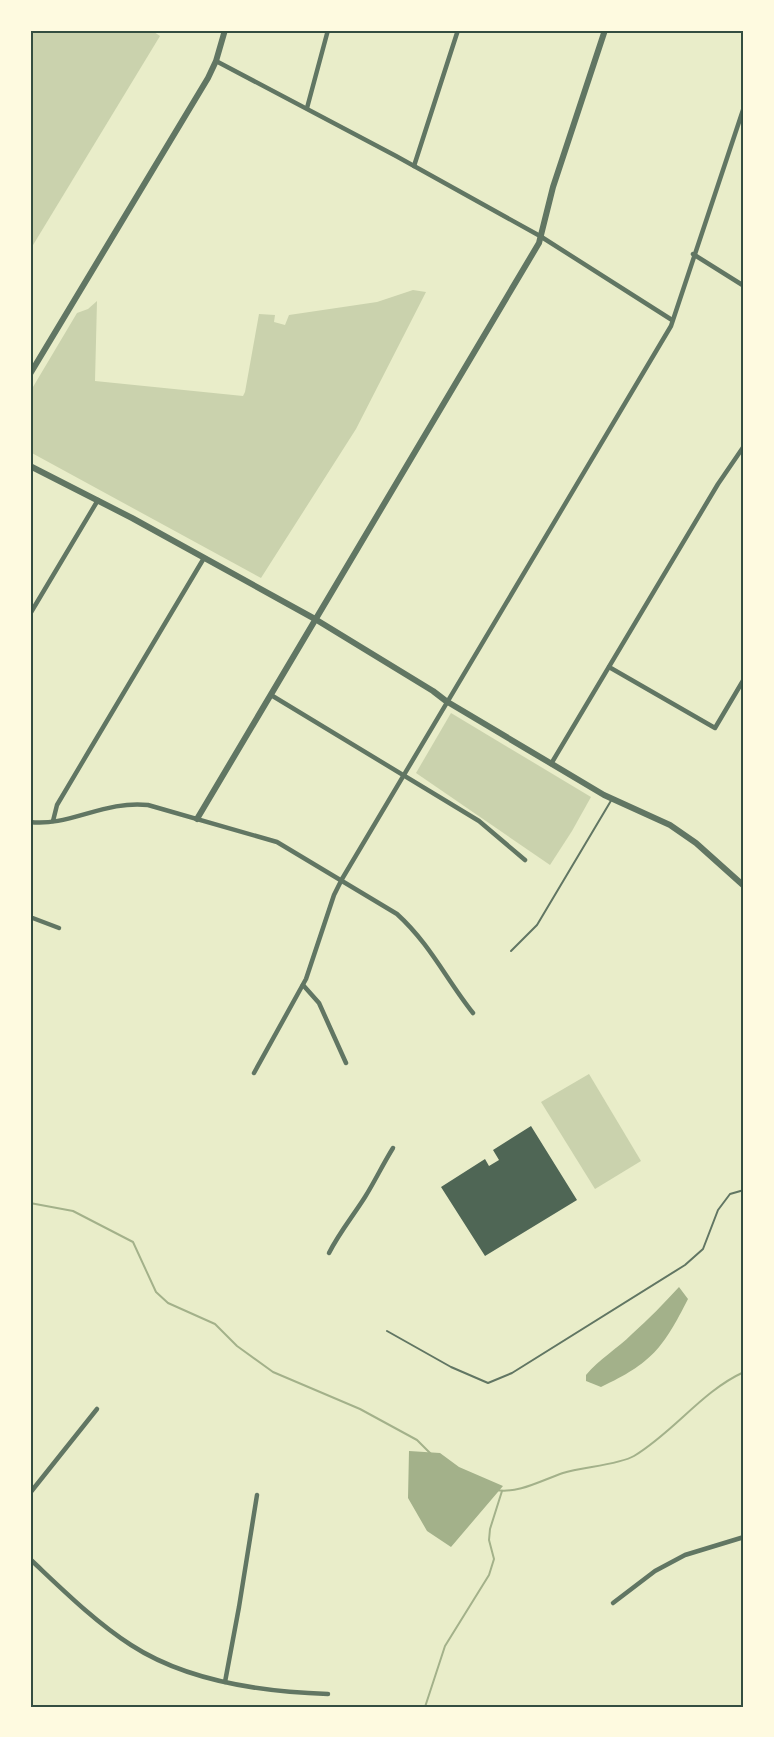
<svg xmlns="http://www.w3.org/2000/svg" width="774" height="1737" viewBox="0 0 774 1737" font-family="Lato,sans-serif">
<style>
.green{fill:#cad2ad}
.water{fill:#a3b18a}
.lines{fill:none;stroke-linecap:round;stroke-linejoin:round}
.stream{stroke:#a3b18a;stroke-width:2}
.building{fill:#4f6655}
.service{stroke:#617663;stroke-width:2}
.minor{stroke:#617663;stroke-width:4.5}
.tertiary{stroke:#617663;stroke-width:6}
.neatline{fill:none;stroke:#344e41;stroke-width:2}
</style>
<rect width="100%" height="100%" fill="#e9edc9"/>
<g class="green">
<polygon points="30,30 151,30 160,36 30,250"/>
<polygon points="413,290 426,292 356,429 261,578 30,452 30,392 77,313 88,309 97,301 95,381 243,396 245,392 259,314 275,315 274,322 285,325 289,315 377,302"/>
<polygon points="451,713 591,797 572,831 550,865 416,773"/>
<polygon points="589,1074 641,1161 595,1189 541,1102"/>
</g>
<g class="water">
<path d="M679,1287L688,1299C663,1348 652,1363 601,1387L586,1381V1375C599,1359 617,1349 632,1334C649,1319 664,1303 679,1287Z"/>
<polygon points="409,1451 440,1453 459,1467 503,1486 451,1547 427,1531 408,1498"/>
</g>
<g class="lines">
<g class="stream">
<polyline points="30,1203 73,1211 133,1242 156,1292 168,1303 215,1324 237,1346 273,1372 360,1409 417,1440 431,1454"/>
<path d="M496,1490C518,1494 542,1480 563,1473C581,1467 619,1465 634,1456C674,1432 702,1391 744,1372"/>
<polyline points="425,1707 445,1646 489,1575 494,1559 489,1540 490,1529 502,1491"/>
</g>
</g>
<polygon class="building" points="531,1126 577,1200 485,1256 441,1187 485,1159 489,1166 499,1160 493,1150"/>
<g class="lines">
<g class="service">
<polyline points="511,951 537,925 612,799"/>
<polyline points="387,1331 451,1367 488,1383 512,1373 685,1265 703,1249 718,1210 730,1194 744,1190"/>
</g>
<g class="minor">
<polyline points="216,61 396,156 540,236 672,320"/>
<polyline points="307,108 328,30"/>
<polyline points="414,166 458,30"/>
<polyline points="693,254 744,286"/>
<polyline points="30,614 98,500"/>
<polyline points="609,667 715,728 744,679"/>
<polyline points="271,695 479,821 525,860"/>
<polyline points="551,764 718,484 744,446"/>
<polyline points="53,821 57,805 89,751 204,558"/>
<path d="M30,822C68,827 105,800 148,805L277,842L397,914C430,944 446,979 473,1013"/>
<polyline points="30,917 59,928"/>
<polyline points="303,985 319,1003 346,1063"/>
<polyline points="254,1073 306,979 334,895 342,879 671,326 744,107"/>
<path d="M329,1253C339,1233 353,1216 365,1197C375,1181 383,1164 393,1148"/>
<polyline points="30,1493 97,1409"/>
<path d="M30,1559C62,1589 94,1621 131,1645C188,1682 262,1692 328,1694"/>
<polyline points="613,1603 655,1571 685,1555 744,1537"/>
<polyline points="225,1682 239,1607 257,1495"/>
</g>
<g class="tertiary">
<polyline points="30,374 208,78 216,61 225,30"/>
<polyline points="30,466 132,518 315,619 433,691 446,701 604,795 670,825 696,843 744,886"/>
<polyline points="197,819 539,243 553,187 605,30"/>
</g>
</g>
<rect width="774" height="1737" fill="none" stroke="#fefae0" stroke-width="63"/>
<rect x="32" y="32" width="710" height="1674" class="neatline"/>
</svg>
